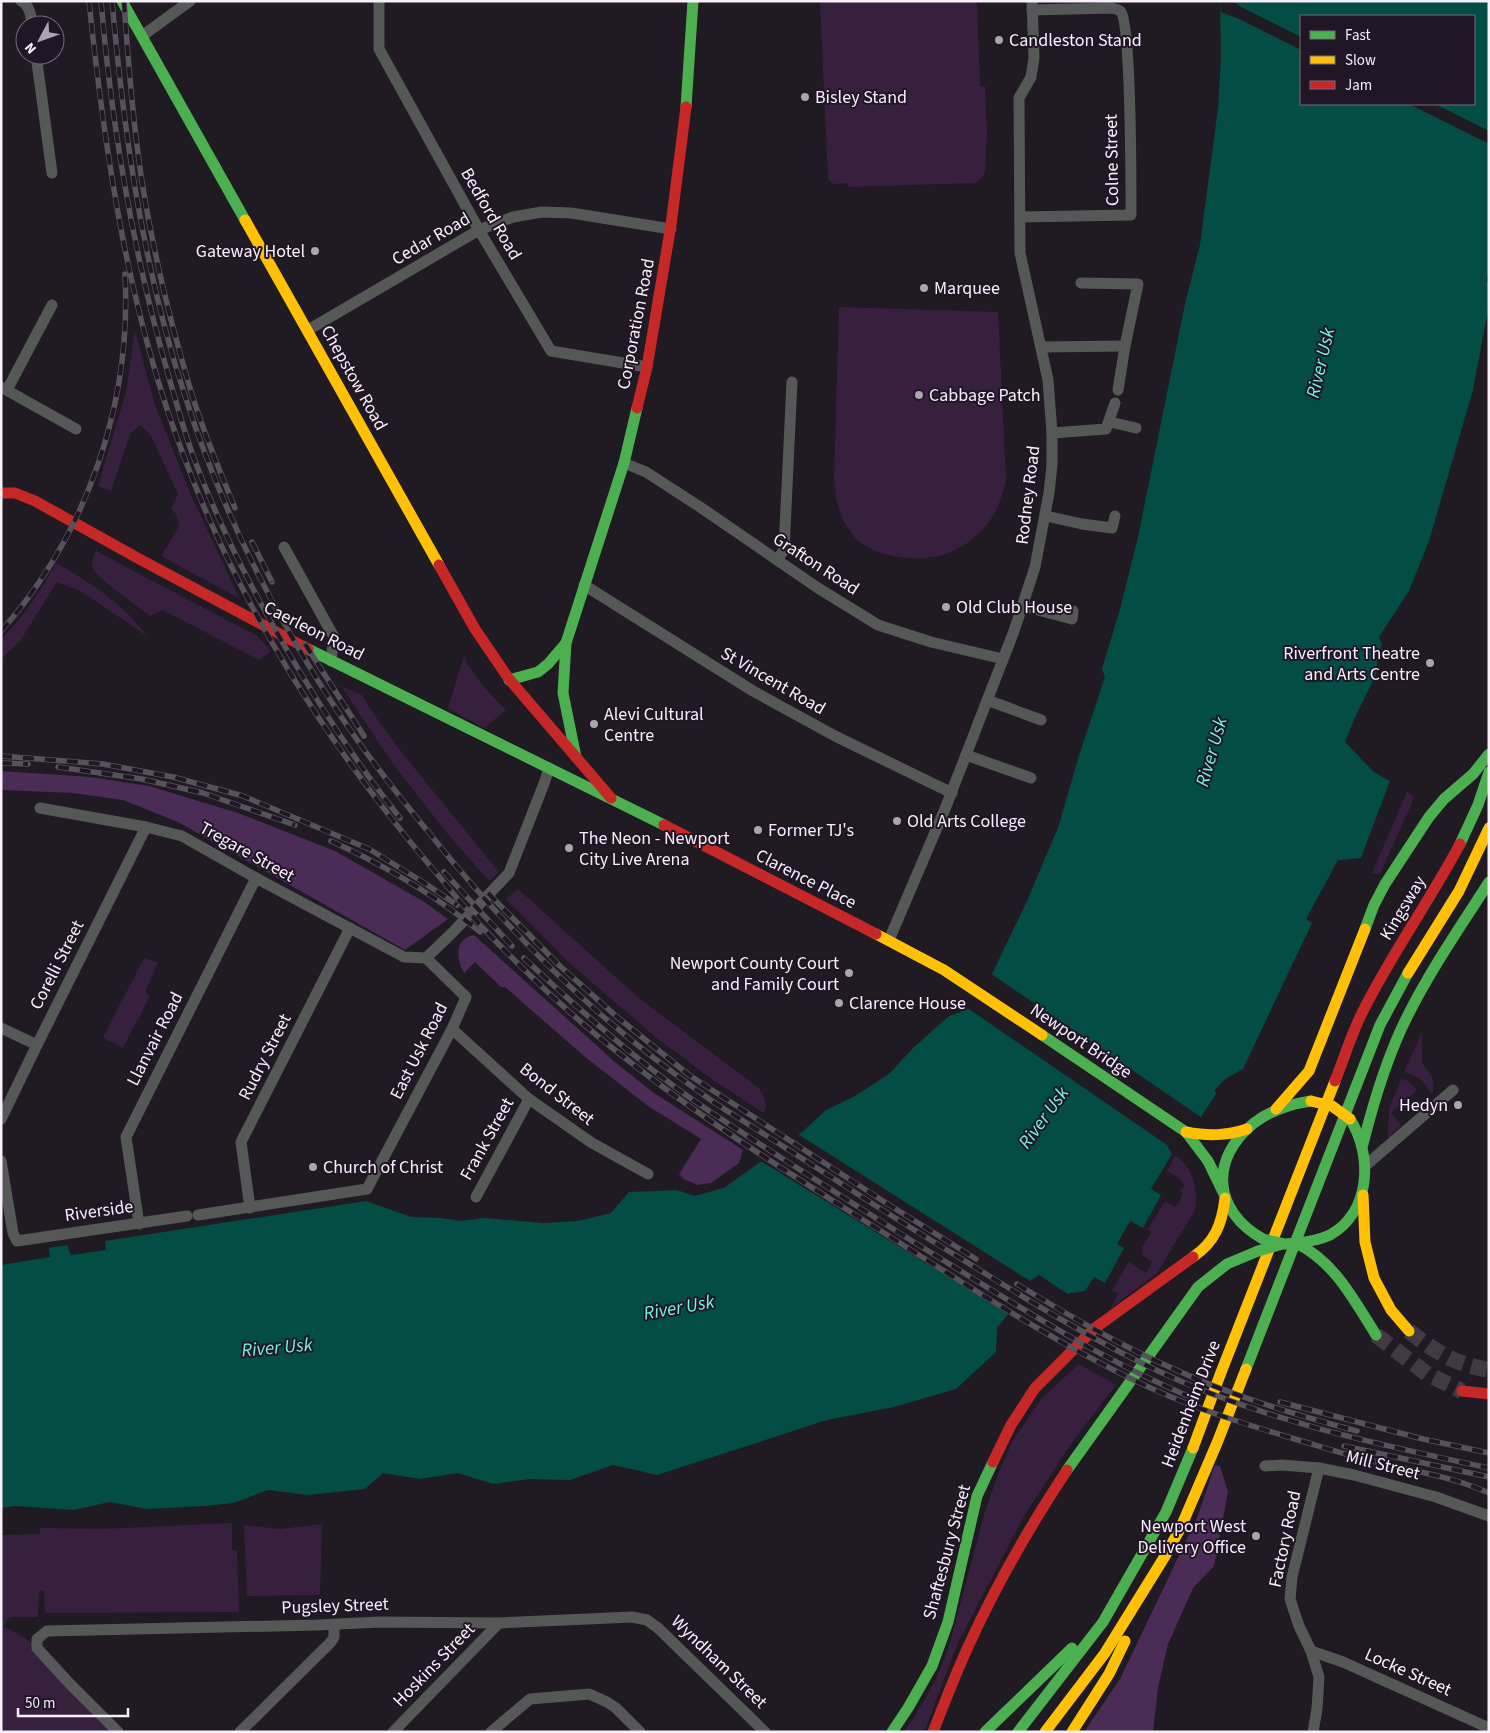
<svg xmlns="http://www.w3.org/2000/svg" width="1490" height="1733" viewBox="0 0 1490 1733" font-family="'Source Sans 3',sans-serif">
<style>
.green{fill:#36203e}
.forest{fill:#4a2c57}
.water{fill:#034d45;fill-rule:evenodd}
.pier{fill:#201a22}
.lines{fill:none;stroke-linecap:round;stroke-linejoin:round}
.secondary-tunnel{stroke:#403a42;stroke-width:16;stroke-dasharray:16 8;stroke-linecap:butt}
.street{stroke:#565858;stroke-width:11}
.fast{stroke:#4caf50;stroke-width:11}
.slow{stroke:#ffc107;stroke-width:11}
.jam{stroke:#c62828;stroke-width:11}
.rail-casing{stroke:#555358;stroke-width:5.5}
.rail{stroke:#211625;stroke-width:4;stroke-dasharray:11;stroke-linecap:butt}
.fast-bridge{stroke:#4caf50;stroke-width:11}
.slow-bridge{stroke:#ffc107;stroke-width:11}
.poi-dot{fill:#aca4ae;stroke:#211625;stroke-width:2}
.labels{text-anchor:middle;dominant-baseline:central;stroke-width:4;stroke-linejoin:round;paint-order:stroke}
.poi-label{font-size:18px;fill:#f7effa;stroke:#211625;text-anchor:start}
.street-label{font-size:18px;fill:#f7effa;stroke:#211625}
.water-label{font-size:19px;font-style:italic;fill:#72f5e0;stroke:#211625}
</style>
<rect width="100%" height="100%" fill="#201a22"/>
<g class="green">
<polygon points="820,1 977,1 980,86 985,86 987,134 985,173 979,181 974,183 848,187 848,183 833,184 828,179"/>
<path d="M839,307L998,312L1006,480C1002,497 997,514 984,528C974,540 957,551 943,555C917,562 870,558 853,535C841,521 834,497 834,478Z"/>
<polygon points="135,330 154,402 188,488 239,598 161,556 179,526 176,514 171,509 178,494 150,434 140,425 130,434 111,491 98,486 126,392"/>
<path d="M96,551L257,636L271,651L259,660L163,610L150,616C139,607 98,579 94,570C90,563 93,557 96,551Z"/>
<path d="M56,563C90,582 124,604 147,636L82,592L57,582L20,641L1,659V639C24,617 41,591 56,563Z"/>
<path d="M464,656C474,678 489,693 506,710L484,728L448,708Z"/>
<polygon points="341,686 362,695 377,719 403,754 499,872 489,881 447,833 393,764"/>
<polygon points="1407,792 1413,795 1412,803 1380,874 1372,873"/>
<path d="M518,889L640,999L759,1088C764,1096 768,1103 764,1113L713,1080L654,1036L566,960L506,899Z"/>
<polygon points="144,958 158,963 145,992 150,996 123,1048 103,1038"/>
<path d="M1422,1032V1063C1431,1074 1436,1082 1432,1095C1424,1081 1419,1076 1404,1072Z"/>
<polygon points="1401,1079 1408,1081 1417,1090 1391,1113 1401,1125 1388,1138 1389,1108"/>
<path d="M1175,1155C1192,1167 1199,1188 1195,1210L1157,1273L1110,1309L1118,1294L1112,1290L1129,1262L1146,1273L1152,1262L1142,1255L1143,1251L1141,1249L1152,1232L1148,1229L1165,1201L1176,1207L1183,1194L1180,1191L1184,1185L1179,1178L1167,1171Z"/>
<polygon points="1079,1364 1116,1385 1073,1441 1024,1516 957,1645 924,1732 903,1732 915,1716 936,1679 950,1643 985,1511 999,1472 1012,1442 1041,1399"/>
<polygon points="232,1523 232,1550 237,1550 239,1612 45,1613 44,1591 39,1591 38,1617 10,1617 3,1626 25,1638 37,1648 118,1732 1,1732 1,1535 40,1534 40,1528 101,1529"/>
<polygon points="322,1524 320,1595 247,1596 244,1525 280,1529"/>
</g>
<g class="forest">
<polygon points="1,771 90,777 149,786 238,813 335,851 423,901 448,919 405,950 178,822 123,800 73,793 1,790"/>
<path d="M474,935L616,1063L654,1093L743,1150L739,1163L711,1183L697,1185L684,1179L679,1174L701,1139L648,1106L584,1056L505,987H501L475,962L464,973C456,959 454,939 474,935Z"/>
<polygon points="1215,1465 1220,1466 1228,1492 1214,1566 1193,1588 1168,1644 1158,1688 1153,1732 1084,1732 1120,1679 1197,1518"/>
</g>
<path class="water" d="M1220,1H1489V269L1486,281L1489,282V305L1473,390L1429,541L1409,591L1379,637L1382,645L1378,654L1376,675L1355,717L1345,742L1374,772L1390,781L1361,858L1338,860L1306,919L1312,923L1243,1069L1224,1080L1215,1090L1216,1094L1201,1117L1192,1111L1167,1145L1172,1154L1151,1189L1161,1195L1143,1228L1130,1221L1117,1244L1124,1248L1105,1283L1094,1277L1085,1291L1067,1294L1039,1275L997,1328L996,1352L956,1389L894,1407L827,1420L657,1475L613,1465L570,1480L530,1479L493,1484L458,1473L420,1479L383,1473L365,1489L308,1495L268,1490L234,1503L204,1506L147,1509L110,1502L73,1510L15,1506L1,1508V1265L50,1257L49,1248L67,1245L71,1255L106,1250L105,1241L366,1201L411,1217L441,1218L461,1221L484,1218L543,1223L578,1221L611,1213L629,1192L677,1190L694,1196L724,1188L802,1132L826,1110L855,1096L889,1074L914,1047L949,1016L968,1009L992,974L1027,901L1059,825L1077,762L1105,677L1102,669L1120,609L1138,537L1185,304L1200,245L1218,108L1221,58ZM1301,16H1474V104H1301Z"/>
<g class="pier">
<polygon points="1220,1 1233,1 1241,7 1301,37 1301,50 1237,18 1221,12"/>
<polygon points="1409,104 1435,104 1489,131 1489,144"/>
<polygon points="990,973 1192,1111 1167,1145 966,1007"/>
<polygon points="796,1133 1030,1281 1039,1275 1067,1294 1071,1293 1075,1295 1066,1296 1039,1278 1010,1315 759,1160"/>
</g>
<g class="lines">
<g class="secondary-tunnel">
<path d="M1409,1331C1436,1352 1454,1364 1489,1370"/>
<polyline points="1376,1335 1427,1374 1462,1391"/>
</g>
<g class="street">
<path d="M21,1C30,5 31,16 32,25"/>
<polyline points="379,1 379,49 479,230 551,351 647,367"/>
<polyline points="142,36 190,1"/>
<polyline points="36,55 52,173"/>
<path d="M1020,217L1131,215C1131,188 1131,25 1121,12C1119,9 1115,9 1111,8L1032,10"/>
<polyline points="1081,283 1138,284 1125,346 1118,390"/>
<polyline points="308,330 479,230 513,217 542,212 571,213 671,229"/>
<polyline points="1041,347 1125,346"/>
<polyline points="1,387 76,429"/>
<polyline points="7,390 52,305"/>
<polyline points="1110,422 1136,428"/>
<polyline points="1052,433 1106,429 1115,403"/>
<polyline points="624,463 646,472 700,507 818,588 878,625 931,642 1003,659"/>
<polyline points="1046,516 1082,524 1112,528 1115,516"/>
<polyline points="284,547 334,637 331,661"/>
<polyline points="777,560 784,550 792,382"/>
<polyline points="584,585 753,691 835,736 952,793"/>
<polyline points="1023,606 1072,619 1073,611"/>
<polyline points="987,700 1041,720"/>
<polyline points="966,755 1031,778"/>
<polyline points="40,808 146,827 182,836 256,878 404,957 426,958"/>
<polyline points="889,940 945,809 1014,631 1035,567 1049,493 1052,465 1052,433 1048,380 1020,253 1019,98 1031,77 1034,58 1032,1"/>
<polyline points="426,958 452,933 509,873 545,781 549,768"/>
<polyline points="1,1028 37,1045"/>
<polyline points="452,1029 529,1099 592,1143 648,1174"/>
<polyline points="1,1119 37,1045 146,827"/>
<polyline points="1,1161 13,1233 17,1241 187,1216"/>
<polyline points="1365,1166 1453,1090"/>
<polyline points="476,1197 529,1099"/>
<polyline points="250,1208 241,1142 350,928"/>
<polyline points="198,1215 367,1189 452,1029 466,997 426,958"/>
<polyline points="139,1224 126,1137 256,878"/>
<polyline points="1265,1466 1282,1465 1319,1468 1354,1475 1436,1497 1489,1516"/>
<polyline points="1311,1651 1343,1662 1489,1728"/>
<polyline points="118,1732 70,1684 37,1648 37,1639 47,1631 317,1625 380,1622 499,1623 632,1617 647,1620 658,1628 765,1732"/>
<polyline points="240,1732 331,1642 334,1637 334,1625"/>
<polyline points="393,1732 499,1623"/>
<polyline points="491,1732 530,1699 589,1694 607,1702 616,1708 640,1732"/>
<polyline points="1313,1732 1317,1709 1319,1677 1311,1651 1299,1626 1290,1599 1292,1577 1319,1468"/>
</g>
<g class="fast">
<polyline points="122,1 245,220"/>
<polyline points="686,107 693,1"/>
<polyline points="308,649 664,825"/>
<polyline points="509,680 538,672 548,664 566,643"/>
<polyline points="576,757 563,693 566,643 624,463 637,408"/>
<polyline points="1460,844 1478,805 1489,772"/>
<polyline points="1365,929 1374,905 1385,884 1429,817 1444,799 1473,774 1489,754"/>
<polyline points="1042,1035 1186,1132 1208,1161 1224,1194"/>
<path d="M1363,1144C1374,1100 1387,1056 1408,1015C1431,969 1461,926 1489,882"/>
<path d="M1263,1239C1213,1211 1209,1159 1254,1123C1271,1110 1290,1104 1311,1101"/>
<path d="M1296,1243C1307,1242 1319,1240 1330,1235C1371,1212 1373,1155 1350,1119"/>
<path d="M1296,1243C1335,1262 1354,1300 1376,1335"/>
<polyline points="1246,1369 1380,1025 1408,973"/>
<polyline points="1067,1470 1198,1287 1227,1264 1258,1251"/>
<polyline points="892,1732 908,1708 932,1666 948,1622 977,1496 993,1462"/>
<polyline points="985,1732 1072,1648"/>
<polyline points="1018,1732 1103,1622 1166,1512 1193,1448"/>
</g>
<g class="slow">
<polyline points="245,220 439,565"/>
<polyline points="876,934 944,970 1042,1035"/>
<polyline points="1408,973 1459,891 1489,828"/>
<polyline points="1276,1109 1309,1071 1365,929"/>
<path d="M1186,1132C1208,1136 1226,1136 1247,1129"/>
<polyline points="1363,1195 1365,1242 1374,1278 1391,1310 1409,1331"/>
<path d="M1193,1257C1215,1242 1222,1224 1225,1198"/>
<polyline points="1193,1448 1220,1375 1335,1081"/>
<polyline points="1045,1732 1105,1653 1165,1556 1181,1527 1217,1443 1246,1369"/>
<polyline points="1072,1732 1109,1674 1125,1641"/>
</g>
<g class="jam">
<polyline points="637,408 647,367 671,225 686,107"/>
<polyline points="1,493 15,493 35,501 143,561 308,649"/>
<polyline points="439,565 475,629 509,679 611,798"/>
<polyline points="664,825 876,934"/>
<path d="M1335,1081C1344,1059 1351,1035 1362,1013C1391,955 1429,902 1460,844"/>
<polyline points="1462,1391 1489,1394"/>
<polyline points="993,1462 1011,1425 1035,1388 1095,1328 1193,1257"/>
<path d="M933,1732C944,1704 955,1675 968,1647C996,1585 1030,1526 1067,1470"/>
</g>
<g class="rail-casing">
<g id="rail">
<path d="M89,1C105,155 128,309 183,454C238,604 329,747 432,868C449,888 465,908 482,927C525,972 571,1016 620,1054C695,1114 776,1165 857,1216C950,1274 1043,1337 1142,1384C1192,1408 1245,1424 1298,1440C1322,1447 1347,1455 1372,1461C1411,1471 1452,1476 1489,1493"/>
<path d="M101,1C112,130 134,257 170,381C178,408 185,435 195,461C219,525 250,586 284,645C319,705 357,764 400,818"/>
<path d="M112,1C124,135 143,268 185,396C221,509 276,619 342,718C370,760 402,800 434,839C484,901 538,959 598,1012C631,1041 666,1068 701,1093C718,1106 737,1117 756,1129C789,1150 823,1172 856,1193C899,1221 942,1247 986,1274C1041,1308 1097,1342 1156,1370C1261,1420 1376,1444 1489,1468"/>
<path d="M124,1C128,62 133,122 142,182C153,251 170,321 190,388C202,429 219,469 235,508"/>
<polyline points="252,542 272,582"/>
<path d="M1,631C87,535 132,402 125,274"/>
<polyline points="305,644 364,736"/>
<polyline points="1,756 103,764 173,777 243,796 369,849 423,882 457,905"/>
<polyline points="1,763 28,764"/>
<polyline points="58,767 142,779 203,793 295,825"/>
<path d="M331,841C384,865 435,895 480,932"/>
<polyline points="444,872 512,946"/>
<polyline points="488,893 560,966 616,1016 689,1075 883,1201 976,1259"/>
<path d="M524,958C576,1007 629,1054 686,1095C717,1117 749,1137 780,1157C824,1185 868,1213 912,1241C1002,1296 1090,1354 1188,1396"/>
<path d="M1017,1284C1068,1315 1119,1345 1174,1369C1232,1396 1295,1415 1357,1431"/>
<polyline points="1280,1402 1423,1439 1489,1453"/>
<polyline points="1344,1446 1489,1477"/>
</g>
</g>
<use href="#rail" class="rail"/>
<g class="fast-bridge">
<polyline points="1263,1239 1285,1244 1296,1243"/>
<polyline points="1258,1251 1283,1244"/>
</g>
<polyline class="slow-bridge" points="1311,1101 1332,1106 1350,1119"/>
</g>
<g class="poi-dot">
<circle cx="999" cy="40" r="5"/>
<circle cx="805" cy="97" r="5"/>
<circle cx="315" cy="251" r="5"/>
<circle cx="924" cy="288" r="5"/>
<circle cx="919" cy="395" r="5"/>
<circle cx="946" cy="607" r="5"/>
<circle cx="1430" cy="663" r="5"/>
<circle cx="594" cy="724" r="5"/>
<circle cx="897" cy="821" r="5"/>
<circle cx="758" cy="830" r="5"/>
<circle cx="569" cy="848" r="5"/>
<circle cx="849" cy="973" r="5"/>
<circle cx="839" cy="1003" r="5"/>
<circle cx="1458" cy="1105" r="5"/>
<circle cx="313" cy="1167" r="5"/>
<circle cx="1256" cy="1536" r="5"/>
</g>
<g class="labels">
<g class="poi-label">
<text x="1009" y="40">Candleston Stand</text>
<text x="815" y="97">Bisley Stand</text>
<text x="305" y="251" text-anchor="end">Gateway Hotel</text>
<text x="934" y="288">Marquee</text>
<text x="929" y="395">Cabbage Patch</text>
<text x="956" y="607">Old Club House</text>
<text x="1420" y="653" text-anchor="end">Riverfront Theatre<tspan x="1420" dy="21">and Arts Centre</tspan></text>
<text x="604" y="714">Alevi Cultural<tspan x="604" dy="21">Centre</tspan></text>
<text x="907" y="821">Old Arts College</text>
<text x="768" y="830">Former TJ's</text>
<text x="579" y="838">The Neon - Newport<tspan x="579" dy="21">City Live Arena</tspan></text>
<text x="839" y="963" text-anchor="end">Newport County Court<tspan x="839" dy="21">and Family Court</tspan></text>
<text x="849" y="1003">Clarence House</text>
<text x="1448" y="1105" text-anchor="end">Hedyn</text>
<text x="323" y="1167">Church of Christ</text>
<text x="1246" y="1526" text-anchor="end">Newport West<tspan x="1246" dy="21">Delivery Office</tspan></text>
</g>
<g class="street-label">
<text transform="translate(1112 160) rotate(-91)">Colne Street</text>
<text transform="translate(491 214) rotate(60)">Bedford Road</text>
<text transform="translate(431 239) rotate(-30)">Cedar Road</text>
<text transform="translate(636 324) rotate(-79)">Corporation Road</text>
<text transform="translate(354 378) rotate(61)">Chepstow Road</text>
<text transform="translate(1028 495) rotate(-83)">Rodney Road</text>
<text transform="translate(816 564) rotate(33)">Grafton Road</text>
<text transform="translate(314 631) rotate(27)">Caerleon Road</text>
<text transform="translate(773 681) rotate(30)">St Vincent Road</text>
<text transform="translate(247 852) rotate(29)">Tregare Street</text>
<text transform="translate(806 879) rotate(27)">Clarence Place</text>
<text transform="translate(1403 908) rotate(-59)">Kingsway</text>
<text transform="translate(57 965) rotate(-63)">Corelli Street</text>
<text transform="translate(155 1039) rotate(-63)">Llanvair Road</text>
<text transform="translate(1081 1041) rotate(34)">Newport Bridge</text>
<text transform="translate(419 1051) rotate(-63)">East Usk Road</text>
<text transform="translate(265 1057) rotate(-63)">Rudry Street</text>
<text transform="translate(557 1094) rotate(38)">Bond Street</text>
<text transform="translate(487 1139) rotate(-61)">Frank Street</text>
<text transform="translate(99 1211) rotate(-8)">Riverside</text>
<text transform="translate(1191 1404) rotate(-69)">Heidenheim Drive</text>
<text transform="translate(1383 1465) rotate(14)">Mill Street</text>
<text transform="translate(1285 1539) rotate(-78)">Factory Road</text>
<text transform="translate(947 1552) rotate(-75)">Shaftesbury Street</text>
<text transform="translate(335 1606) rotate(-2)">Pugsley Street</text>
<text transform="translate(719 1662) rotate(44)">Wyndham Street</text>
<text transform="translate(434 1665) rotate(-46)">Hoskins Street</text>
<text transform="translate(1408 1672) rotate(24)">Locke Street</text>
</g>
<g class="water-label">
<text transform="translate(1321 363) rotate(-77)">River Usk</text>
<text transform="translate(1212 752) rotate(-74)">River Usk</text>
<text transform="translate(1044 1118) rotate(-54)">River Usk</text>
<text transform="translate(679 1308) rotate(-10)">River Usk</text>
<text transform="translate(277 1348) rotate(-5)">River Usk</text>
</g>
</g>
<rect width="1490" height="1733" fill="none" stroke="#f7effa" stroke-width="5"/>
<rect x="1300" y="15" width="175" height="90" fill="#211625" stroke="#776d7a"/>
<rect x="1310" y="31" width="25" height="8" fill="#4caf50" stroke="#776d7a"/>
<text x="1345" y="40" font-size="15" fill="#f7effa">Fast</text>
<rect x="1310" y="56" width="25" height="8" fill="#ffc107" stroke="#776d7a"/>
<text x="1345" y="65" font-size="15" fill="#f7effa">Slow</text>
<rect x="1310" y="81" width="25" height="8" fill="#c62828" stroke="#776d7a"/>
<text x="1345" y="90" font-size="15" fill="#f7effa">Jam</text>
<g transform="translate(40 40) rotate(229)"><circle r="24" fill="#211625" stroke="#776d7a"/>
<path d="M0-4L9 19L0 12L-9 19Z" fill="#aca4ae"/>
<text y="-8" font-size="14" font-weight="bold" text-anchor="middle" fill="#f7effa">N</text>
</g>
<path d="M18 1708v8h110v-8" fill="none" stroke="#f7effa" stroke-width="2.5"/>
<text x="25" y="1708" font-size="15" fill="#f7effa" stroke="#211625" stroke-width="4" paint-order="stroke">50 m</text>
</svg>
